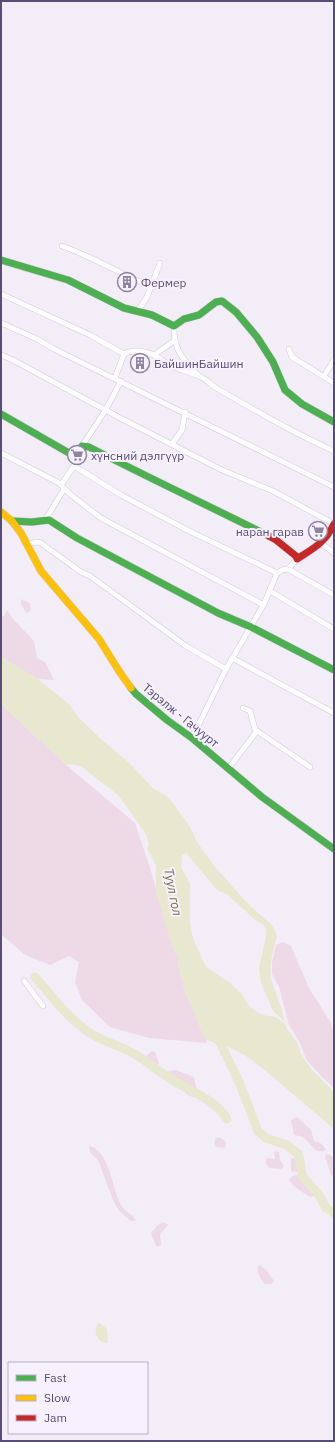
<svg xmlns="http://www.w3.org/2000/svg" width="335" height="1442" viewBox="0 0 335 1442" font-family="'IBM Plex Sans',sans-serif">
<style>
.green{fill:#eed9e7}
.water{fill:#e8e7cf}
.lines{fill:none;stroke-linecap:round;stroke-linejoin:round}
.river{stroke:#e8e7cf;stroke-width:9}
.street-casing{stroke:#d0cbd8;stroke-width:6}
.fast-casing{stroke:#cfc9d7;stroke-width:8}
.slow-casing{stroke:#cfc9d7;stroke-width:8}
.jam-casing{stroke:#cfc9d7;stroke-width:8}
.street{stroke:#fdfcfe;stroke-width:5}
.fast{stroke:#4caf50;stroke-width:7}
.slow{stroke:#ffc107;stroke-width:7}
.jam{stroke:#c62828;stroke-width:7}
.labels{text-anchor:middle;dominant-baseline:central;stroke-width:4;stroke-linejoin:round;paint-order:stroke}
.poi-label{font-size:12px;fill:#584d75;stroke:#f7f0fe;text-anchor:start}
.street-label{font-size:12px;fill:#584d75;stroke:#f7f0fe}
.water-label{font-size:13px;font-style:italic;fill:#70723e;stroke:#f7f0fe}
</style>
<rect width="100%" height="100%" fill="#f3edf8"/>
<g class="green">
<polygon points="21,599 29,603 31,608 29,612 26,613 21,604"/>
<polygon points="7,610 13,619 34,641 37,658 45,662 54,680 38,679 1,657 1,614 4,617"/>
<polygon points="1,704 66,765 135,823 151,871 172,945 178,959 179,969 186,994 203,1034 207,1040 206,1043 149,1038 110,1027 82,1000 75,982 79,962 69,956 50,965 25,955 1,934"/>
<polygon points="283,942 291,946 309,988 331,1023 334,1033 334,1088 322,1077 306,1059 300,1043 289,1025 279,987 272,974 272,962 276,945"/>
<polygon points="152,1051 155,1052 159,1063 158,1065 149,1062 145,1057"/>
<path d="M176,1070L194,1077L198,1097C189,1100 183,1089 176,1085C173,1084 168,1084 165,1080C163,1078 163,1077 163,1074L165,1072Z"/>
<path d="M297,1117L311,1130L314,1141C320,1142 323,1144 326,1150C315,1155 311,1144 304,1138C301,1136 298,1136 294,1135L291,1120Z"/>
<path d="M216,1138C221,1137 223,1139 226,1142L225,1148L216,1147L214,1142Z"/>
<path d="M90,1146C110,1152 112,1189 121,1205C125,1212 133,1214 136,1221H131L119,1211L113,1200L98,1160L91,1154L89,1148Z"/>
<polygon points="276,1151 279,1152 280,1160 283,1164 284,1167 281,1169 269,1168 265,1162 267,1158 275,1159 274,1153"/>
<polygon points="328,1154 334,1158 334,1177 331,1174 325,1157 325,1155"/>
<polygon points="291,1158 296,1158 298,1168 297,1172 294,1172 291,1171"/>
<path d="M296,1175H300L316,1195L310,1197C304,1193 292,1186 289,1180L292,1176Z"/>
<polygon points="164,1222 168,1225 160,1234 161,1245 157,1247 155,1244 151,1233 158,1225"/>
<path d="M260,1265L267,1271L274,1281L272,1284H265C261,1279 256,1273 258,1266Z"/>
</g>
<g class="water">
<path d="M1,657L38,679L70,705L79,718L101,739L128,762L154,789L165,795L173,803L190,827L197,842L215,867L249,905L272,925L277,936C273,953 267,968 273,985C277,998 283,1008 284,1021L273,1011L261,983L259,968L266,937V929L263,924L254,919L228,895L217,890L186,853L182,855L181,867L190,884V923L193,939L206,967L230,983L240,992L250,1007L262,1015L276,1017L284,1023L288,1030L298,1044L301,1054L311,1069L334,1092V1129L260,1066L246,1056L229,1047L207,1040L203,1034L186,994L179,969L178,959L172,945L156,892V866L147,848L149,844L146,835L136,820L118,795L82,767L72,764L66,765L1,704Z"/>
<path d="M98,1323H100L107,1329L108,1342L106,1343L100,1341C95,1334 94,1331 98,1323Z"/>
</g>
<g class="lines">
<g class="river">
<path d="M35,977C51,995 66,1016 86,1030C98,1040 113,1043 127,1050C142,1057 154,1068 168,1077C186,1090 216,1099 227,1119"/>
<polyline points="216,1034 240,1084 258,1131 266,1138 287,1145 298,1154 300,1160 302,1176 319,1195 326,1208 334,1213"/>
</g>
<g class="street-casing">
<g id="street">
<path d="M62,246C93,257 121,274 151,287"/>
<path d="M1,294L90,335L124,354C133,349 144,351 154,355C159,357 164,362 169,365C179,370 191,372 201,377C207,380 212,386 218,389C256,411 294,433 334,451"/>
<polyline points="137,312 147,297 160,263"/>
<polyline points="1,323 37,339 54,349 334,487"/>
<path d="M174,326C173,349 183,360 198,375"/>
<polyline points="289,349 292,357 334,383"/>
<polyline points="1,355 13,360 122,419 222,470 273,491 334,524"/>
<polyline points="154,355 174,341"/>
<polyline points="324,376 334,360"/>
<polyline points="115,378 124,354"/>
<polyline points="172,444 182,430 185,412"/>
<polyline points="82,446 105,411 121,381"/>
<polyline points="1,453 59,483 71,495 101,518 260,603 264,604 277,573"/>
<polyline points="76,457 74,466 121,495 189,531 277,573 282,570 288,569 297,559"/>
<polyline points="61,485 74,466"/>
<polyline points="45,520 64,489"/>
<polyline points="321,543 334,553"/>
<polyline points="28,544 37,542 41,543 81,572 90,576 186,646 226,669"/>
<polyline points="288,569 334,595"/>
<polyline points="270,591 334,629"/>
<polyline points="232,658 334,713"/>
<polyline points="243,708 250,711 255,729 257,731"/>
<polyline points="192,738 226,669 264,604"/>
<polyline points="228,769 257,731 310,767"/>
<polyline points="24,981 43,1006"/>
</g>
</g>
<g class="fast-casing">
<g id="fast">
<polyline points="1,260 68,280 124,308 152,315 174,326 184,319 199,315 216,302 222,301 236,312 257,337 273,362 285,390 302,404 334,422"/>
<path d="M1,414L76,457L82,446L89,447C149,478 209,506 269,536"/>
<polyline points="12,521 32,522 49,520 77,538 218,613 251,627 334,670"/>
<polyline points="131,688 136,694 167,720 192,738 262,797 334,849"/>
</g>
</g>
<g class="slow-casing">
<polyline id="slow" points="1,512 12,521 21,533 41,571 99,639 119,671 131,688"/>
</g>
<g class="jam-casing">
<path id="jam" d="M269,536L276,540L296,556L297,559C314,548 325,543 334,524"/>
</g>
<use href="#street" class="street"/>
<use href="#fast" class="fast"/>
<use href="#slow" class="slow"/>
<use href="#jam" class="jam"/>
</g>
<defs>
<g id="building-ring" transform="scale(1)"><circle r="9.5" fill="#f7f0fe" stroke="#8e85a3" stroke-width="1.5"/><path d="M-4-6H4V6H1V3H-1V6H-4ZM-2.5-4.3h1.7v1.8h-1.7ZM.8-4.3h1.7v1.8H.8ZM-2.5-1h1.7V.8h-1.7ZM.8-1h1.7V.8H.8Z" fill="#8e85a3"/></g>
<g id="supermarket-ring" transform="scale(1)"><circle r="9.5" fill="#f7f0fe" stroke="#8e85a3" stroke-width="1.5"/><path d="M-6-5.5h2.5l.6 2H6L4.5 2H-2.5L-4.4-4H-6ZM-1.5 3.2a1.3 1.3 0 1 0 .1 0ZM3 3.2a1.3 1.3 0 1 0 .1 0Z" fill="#8e85a3"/></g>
</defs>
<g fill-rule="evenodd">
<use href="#building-ring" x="127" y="282"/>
<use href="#building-ring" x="140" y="363"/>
<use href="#supermarket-ring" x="77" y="455"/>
<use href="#supermarket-ring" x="318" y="531"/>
</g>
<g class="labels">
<g class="poi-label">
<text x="141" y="282">Фермер</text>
<text x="154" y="363">БайшинБайшин</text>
<text x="91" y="455">хүнсний дэлгүүр</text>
<text x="304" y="531" text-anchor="end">наран гарав</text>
</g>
<g class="street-label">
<text transform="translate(181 715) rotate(39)">Тэрэлж - Гачуурт</text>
</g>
<g class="water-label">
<text transform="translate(173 892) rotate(79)">Туул гол</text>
</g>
</g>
<rect width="335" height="1442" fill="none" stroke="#584d75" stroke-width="4"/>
<rect x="8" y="1362" width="140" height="72" fill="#f7f0fe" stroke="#b7afc7"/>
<rect x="16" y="1375" width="20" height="6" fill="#4caf50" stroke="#b7afc7"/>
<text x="44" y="1382" font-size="12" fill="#584d75">Fast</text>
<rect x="16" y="1395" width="20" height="6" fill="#ffc107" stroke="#b7afc7"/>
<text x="44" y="1402" font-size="12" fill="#584d75">Slow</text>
<rect x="16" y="1415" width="20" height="6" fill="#c62828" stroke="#b7afc7"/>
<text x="44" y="1422" font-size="12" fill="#584d75">Jam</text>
</svg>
